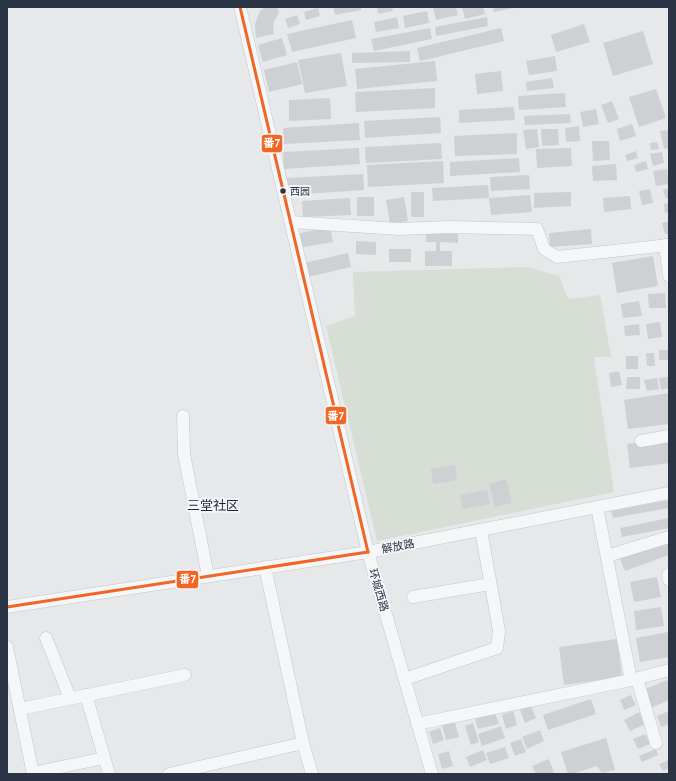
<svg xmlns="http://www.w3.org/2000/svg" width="676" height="781" viewBox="0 0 676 781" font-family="'PT Sans','Noto Sans SC',sans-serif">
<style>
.green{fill:#d6ded6}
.building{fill:#ced0d3}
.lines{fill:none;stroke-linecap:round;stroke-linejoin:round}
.minor-casing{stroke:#c4c6c8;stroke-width:13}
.minor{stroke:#f5f6f7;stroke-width:12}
.bus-1-casing{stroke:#f4f6f9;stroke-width:6}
.bus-1{stroke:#f26522;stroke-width:3}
.bus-dot{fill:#2b3445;stroke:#f4f6f9;stroke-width:1.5}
.labels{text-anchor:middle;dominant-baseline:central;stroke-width:4;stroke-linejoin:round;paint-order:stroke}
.bus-label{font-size:10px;fill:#2b3445;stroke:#f4f6f9;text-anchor:start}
.street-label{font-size:11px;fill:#2b3445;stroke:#f4f6f9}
.quarter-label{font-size:13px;fill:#1d2536;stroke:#f4f6f9}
.line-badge{stroke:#f4f6f9;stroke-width:1.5}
.badge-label{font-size:11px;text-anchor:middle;font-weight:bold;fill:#fff}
</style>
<rect width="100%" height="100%" fill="#e6e8ea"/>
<polygon class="green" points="527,267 559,276 568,299 600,295 611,357 594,357 614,492 377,541 326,326 355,316 353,272"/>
<g class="building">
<polygon points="265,7 277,7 279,13 274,21 273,28 274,34 256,38 255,24 260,11"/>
<polygon points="333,7 361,7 361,10 335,15"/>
<polygon points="377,7 392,7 393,11 378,14"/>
<polygon points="433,7 456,7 458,15 436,20"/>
<polygon points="462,7 483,7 485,14 465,19"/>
<polygon points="493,7 513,7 513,8 494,12"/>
<polygon points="318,8 320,16 306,20 304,12"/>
<polygon points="427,11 429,23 405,28 403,16"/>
<polygon points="297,15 300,24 288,28 285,19"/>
<polygon points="397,17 399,28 376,32 374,22"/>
<polygon points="487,17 488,26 436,36 435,27"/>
<polygon points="352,20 356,38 292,52 287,34"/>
<polygon points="584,24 590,42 556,52 551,35"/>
<polygon points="430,28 432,39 374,51 371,39"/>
<polygon points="501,28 504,41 420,61 417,48"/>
<polygon points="643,31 653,64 613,76 603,43"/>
<polygon points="282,38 287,55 263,62 258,45"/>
<polygon points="410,51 410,62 352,63 352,53"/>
<polygon points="341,53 347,86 305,93 298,60"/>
<polygon points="555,56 557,71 529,75 526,61"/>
<polygon points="435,61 437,81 357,89 355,69"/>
<polygon points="297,62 302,84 269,92 264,70"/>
<polygon points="501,71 503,91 477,94 475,74"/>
<polygon points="552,78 554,88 527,91 526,82"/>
<polygon points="435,88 435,108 356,112 355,92"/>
<polygon points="656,89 666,118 639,127 629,97"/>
<polygon points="565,93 566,107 519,110 518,96"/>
<polygon points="330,98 331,119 289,121 289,100"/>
<polygon points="612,101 619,119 608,123 601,105"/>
<polygon points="514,107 515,120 459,123 459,110"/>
<polygon points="596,109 599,124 583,127 580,112"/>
<polygon points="570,114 571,123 525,125 524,116"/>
<polygon points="440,117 441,133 365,138 364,121"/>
<polygon points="359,123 360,140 284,144 283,128"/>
<polygon points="632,124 636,136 620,141 617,129"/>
<polygon points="579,126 580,141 566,142 565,128"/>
<polygon points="537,129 539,147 526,149 523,130"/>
<polygon points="541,129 558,129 559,145 542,146"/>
<polygon points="669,130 669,148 664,149 660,131"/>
<polygon points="517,133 517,154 455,156 454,136"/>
<polygon points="592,141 609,141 610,160 593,161"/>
<polygon points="657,142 659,149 651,150 650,143"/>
<polygon points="441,143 442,159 366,163 365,147"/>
<polygon points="359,148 360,164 284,169 283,152"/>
<polygon points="571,148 572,166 537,168 536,149"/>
<polygon points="636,151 638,158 627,161 625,155"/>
<polygon points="662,152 664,163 653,166 650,154"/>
<polygon points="519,158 520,172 450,176 450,162"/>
<polygon points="443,161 444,183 368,187 367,165"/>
<polygon points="646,161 648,169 636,172 634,165"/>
<polygon points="616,164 617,180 593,181 592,166"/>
<polygon points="667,169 669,184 656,186 653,171"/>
<polygon points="363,174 364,190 288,195 287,178"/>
<polygon points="529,175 530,189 491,191 490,177"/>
<polygon points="488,185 489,198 433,201 432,188"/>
<polygon points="669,188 669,198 666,199 663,190"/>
<polygon points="650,189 653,203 642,205 639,191"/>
<rect x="411" y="192" width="13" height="25"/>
<polygon points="571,192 571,206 534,208 534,193"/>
<polygon points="530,195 532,212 491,215 489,198"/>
<polygon points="630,196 631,209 604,212 603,198"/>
<rect x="357" y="197" width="17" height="19"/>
<polygon points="404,197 408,221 390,224 386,200"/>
<polygon points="350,198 351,215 303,217 302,201"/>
<polygon points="669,203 669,212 665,213 664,204"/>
<polygon points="669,221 669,234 665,234 662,223"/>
<polygon points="330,227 333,242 298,248 296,234"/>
<polygon points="426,228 458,228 458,243 440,242 440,251 452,251 452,266 425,266 425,251 436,251 436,242 426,242"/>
<polygon points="591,229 592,244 550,247 549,233"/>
<polygon points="356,241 376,242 376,255 356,254"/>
<rect x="389" y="249" width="22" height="13"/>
<polygon points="348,253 351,267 308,277 304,263"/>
<polygon points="653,256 658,286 617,293 612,263"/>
<polygon points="665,293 666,308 649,308 648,294"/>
<polygon points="639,301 642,316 623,318 621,304"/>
<polygon points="660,322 662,337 648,339 646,324"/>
<polygon points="639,324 640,335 625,336 624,326"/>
<rect x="659" y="350" width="9" height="10"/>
<polygon points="646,353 654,353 655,366 647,366"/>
<rect x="626" y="356" width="12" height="13"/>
<polygon points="619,371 622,385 611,387 609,373"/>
<polygon points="627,377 640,377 640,389 626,389"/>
<polygon points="669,377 669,388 661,390 659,378"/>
<polygon points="657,378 659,389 647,391 644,380"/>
<polygon points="669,393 669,424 628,429 624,400"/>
<polygon points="669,439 669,463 630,468 627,444"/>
<polygon points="455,465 457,480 433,484 431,469"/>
<polygon points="506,479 512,503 495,507 489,484"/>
<polygon points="487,490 490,504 463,509 460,495"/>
<polygon points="669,500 669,508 613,518 611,511"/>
<polygon points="669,518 669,528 622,537 620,528"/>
<polygon points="669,538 669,555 625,571 619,556"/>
<polygon points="657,577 661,597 634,602 630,582"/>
<polygon points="661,607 664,626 636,630 634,611"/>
<polygon points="668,632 669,657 640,662 636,638"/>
<polygon points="617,639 622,677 564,685 559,647"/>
<polygon points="667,680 669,685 669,700 651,708 643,690"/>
<polygon points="631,695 636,705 624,710 620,700"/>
<polygon points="591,699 596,714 548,730 543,715"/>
<polygon points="531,706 536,718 525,723 520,710"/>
<polygon points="513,711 517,725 506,729 502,715"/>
<polygon points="669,711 669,724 661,727 657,716"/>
<polygon points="639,712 645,724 630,731 624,720"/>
<polygon points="495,713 499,724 478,729 475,719"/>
<polygon points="454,719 459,737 446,740 441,722"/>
<polygon points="473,723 479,742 471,745 465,726"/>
<polygon points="501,726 505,738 482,746 478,734"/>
<polygon points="440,728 444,740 433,744 429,732"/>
<polygon points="540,730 544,741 527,749 522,737"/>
<polygon points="645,734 650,744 638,749 633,739"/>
<polygon points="606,738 615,770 602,773 597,766 578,772 578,774 568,774 561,752"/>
<polygon points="521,739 526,752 515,756 510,743"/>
<polygon points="505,747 509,758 490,764 486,753"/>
<polygon points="656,749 658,755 642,762 639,756"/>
<polygon points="483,750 487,760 470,767 466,757"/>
<polygon points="449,751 453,766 442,769 438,754"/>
<polygon points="549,759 554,773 536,774 532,766"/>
<polygon points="669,760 669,768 663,771 659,764"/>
</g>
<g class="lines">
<g class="minor-casing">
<g id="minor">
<polyline points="240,7 368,552 432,774"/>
<polyline points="291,222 399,229 449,227 537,229 544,249 557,257 669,245"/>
<polyline points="665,245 669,276"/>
<polyline points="183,416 184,454 208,576"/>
<polyline points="641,441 669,436"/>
<polyline points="597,507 631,680"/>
<polyline points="607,556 669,537"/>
<polyline points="265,567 303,743 312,774"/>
<polyline points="669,574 668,575 669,580"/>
<polyline points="413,597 490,584"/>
<polyline points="7,607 368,552 669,493"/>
<polyline points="46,638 70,698"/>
<polyline points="7,647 33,774"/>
<polyline points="405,679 497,648 499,631 481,530"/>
<polyline points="637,679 656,743"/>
<polyline points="86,695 109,774"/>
<polyline points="20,709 185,675"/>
<polyline points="417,724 631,680 669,670"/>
<polyline points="33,773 104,758"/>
<polyline points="169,774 303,743"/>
</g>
</g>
<use href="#minor" class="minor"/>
<g class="bus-1-casing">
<g id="bus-1">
<polyline points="240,7 368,552"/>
<polyline points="7,607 368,552"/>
</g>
</g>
<use href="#bus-1" class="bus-1"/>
</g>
<circle class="bus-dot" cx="283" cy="191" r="3.5"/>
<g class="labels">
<g class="bus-label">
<text x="290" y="191">西园</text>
</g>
<g class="street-label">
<text transform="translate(398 546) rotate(-11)">解放路</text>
<text transform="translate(379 590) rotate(74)">环城西路</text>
</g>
<g class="quarter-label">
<text x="213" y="505">三堂社区</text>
</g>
</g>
<g class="line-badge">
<rect x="261" y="134" width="22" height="19" rx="4" fill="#f26522"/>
<rect x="325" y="406" width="22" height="19" rx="4" fill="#f26522"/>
<rect x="176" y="570" width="23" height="19" rx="4" fill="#f26522"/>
</g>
<g class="badge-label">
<text x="272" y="147">番7</text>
<text x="336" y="420">番7</text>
<text x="188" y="583">番7</text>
</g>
<rect width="676" height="781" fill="none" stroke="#2b3445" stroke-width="16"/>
</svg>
